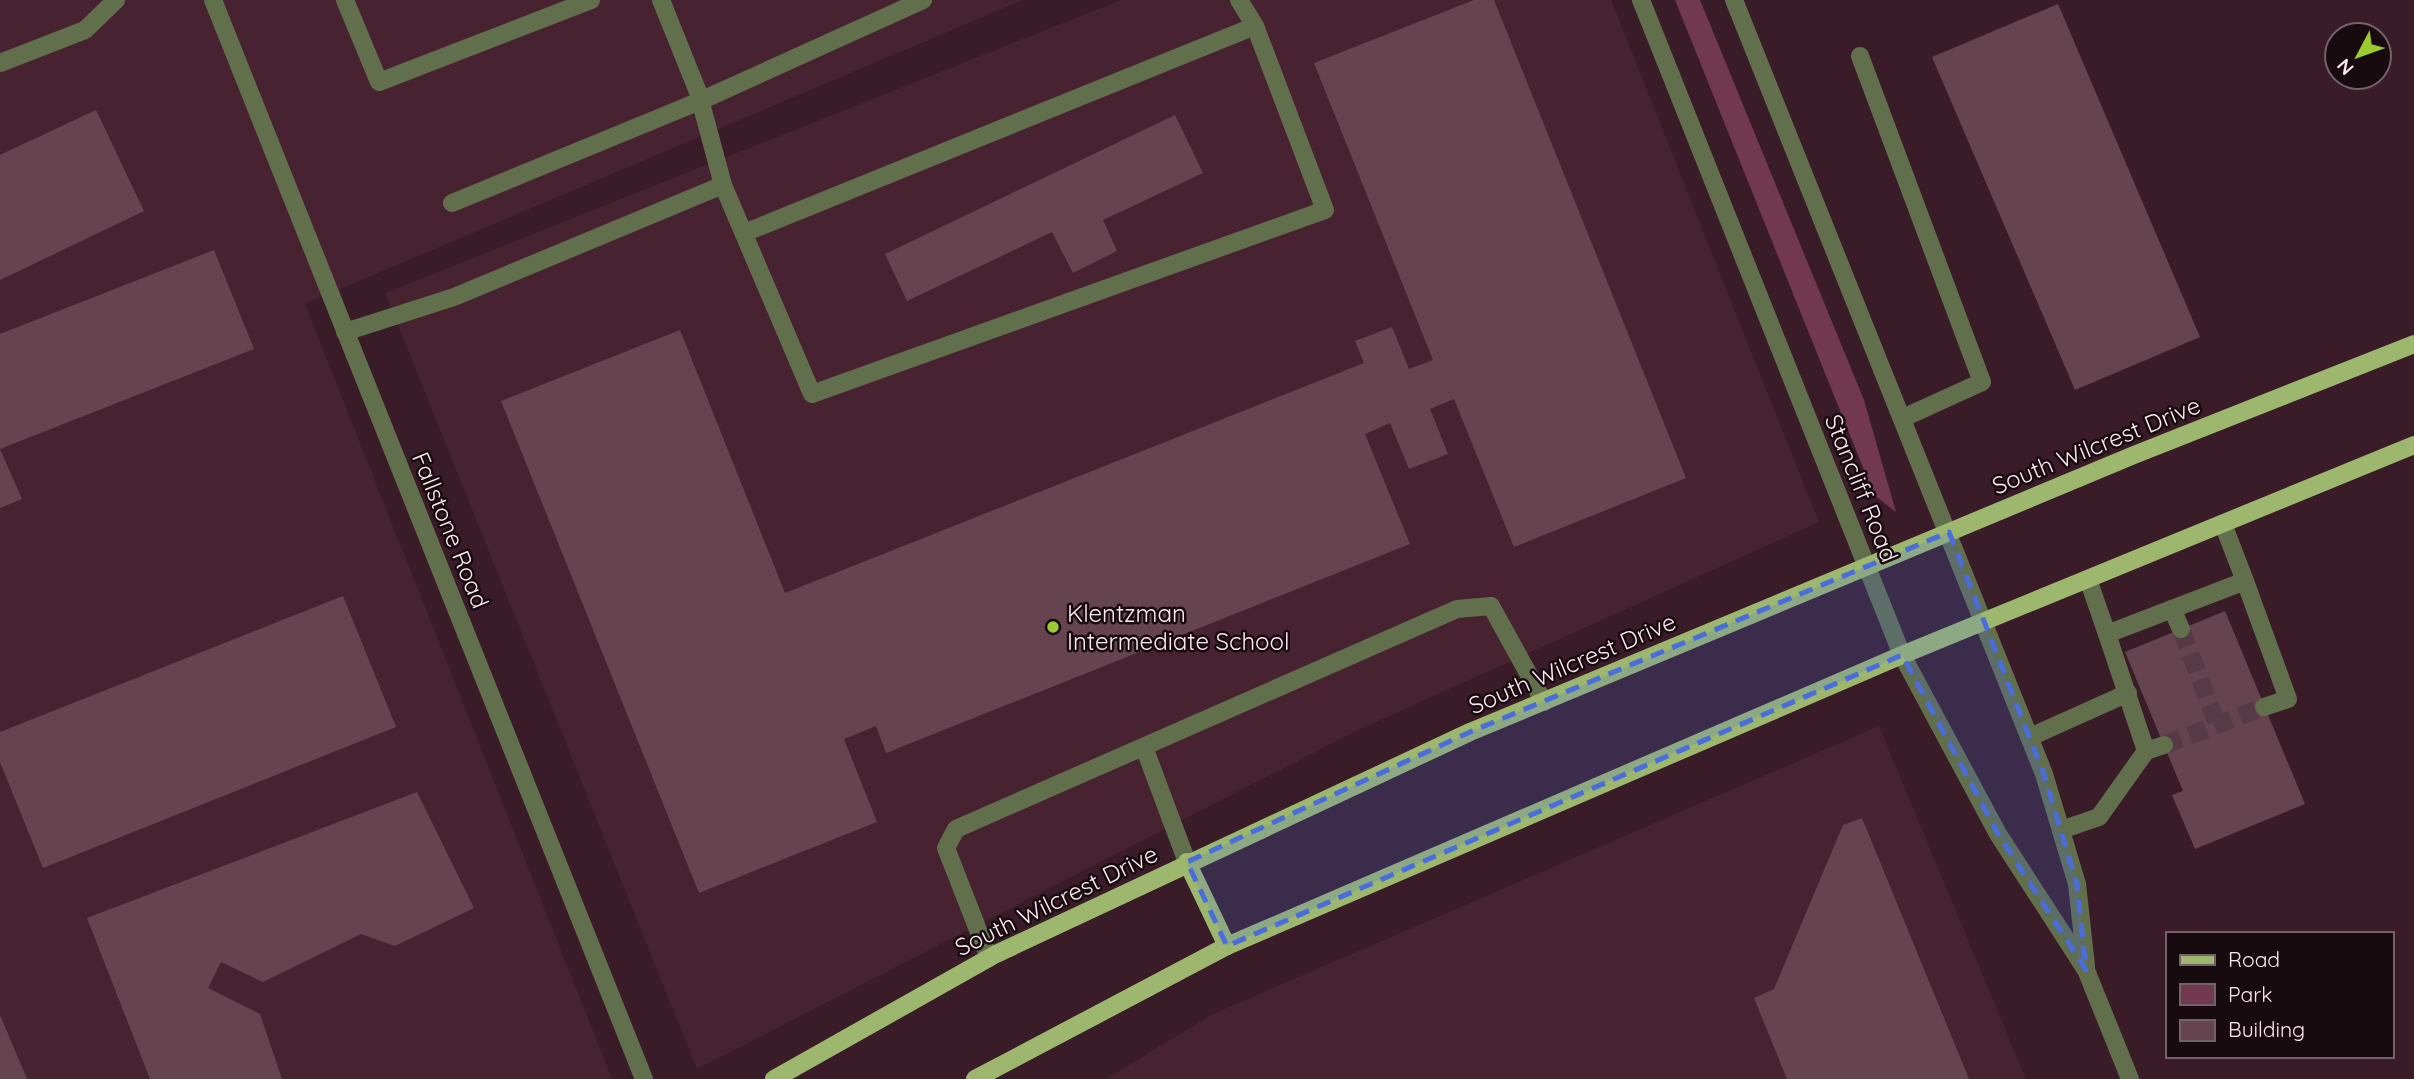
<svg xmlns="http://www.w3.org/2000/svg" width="2414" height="1079" viewBox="0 0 2414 1079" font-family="Quicksand,sans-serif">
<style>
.built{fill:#472332}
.green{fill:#713850}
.building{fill:#654450}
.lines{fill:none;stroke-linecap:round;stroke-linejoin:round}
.minor-tunnel{stroke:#563a46;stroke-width:18;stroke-dasharray:18 9;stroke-linecap:butt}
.minor{stroke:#626f4c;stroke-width:18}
.major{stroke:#9db86e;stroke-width:18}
.marked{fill:#496ddc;fill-opacity:0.2;stroke:#496ddc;stroke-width:5;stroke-dasharray:14 9;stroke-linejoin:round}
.poi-dot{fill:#9dca2f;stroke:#180b10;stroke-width:2.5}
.labels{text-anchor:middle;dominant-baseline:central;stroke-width:5;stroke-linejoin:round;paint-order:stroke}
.street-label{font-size:24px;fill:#fbe7ee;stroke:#180b10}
.poi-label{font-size:24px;fill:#fbe7ee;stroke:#180b10;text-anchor:start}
</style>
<rect width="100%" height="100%" fill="#391c28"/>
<g class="built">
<polygon points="0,0 1023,0 305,304 612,1079 0,1079"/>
<polygon points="1121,0 1611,0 1819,522 1354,732 697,1069 385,293"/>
<polygon points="1879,726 2026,1079 1106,1079 1213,1014"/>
</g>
<polygon class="green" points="1675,0 1700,0 1864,400 1896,512 1874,495"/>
<g class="building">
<polygon points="1474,0 1494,0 1686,478 1514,547 1454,399 1430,409 1448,454 1409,469 1390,423 1365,434 1410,544 886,753 876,726 844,739 877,822 699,893 501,401 680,330 785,593 1364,363 1355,341 1392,327 1409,369 1433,360 1314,63"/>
<polygon points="2058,4 2200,337 2075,390 1932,57"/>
<polygon points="96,110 144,211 0,280 0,155"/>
<polygon points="1175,115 1203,173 1103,220 1117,251 1073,273 1052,232 907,301 885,254"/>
<polygon points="214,250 254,349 0,449 22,499 0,508 0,334"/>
<polygon points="343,596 396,727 43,868 0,762 0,732"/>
<polygon points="2225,611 2305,804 2195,849 2172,795 2183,791 2125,652"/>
<polygon points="417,792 474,908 395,946 361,934 263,982 221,962 208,988 260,1014 282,1079 150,1079 87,918"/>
<polygon points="1862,818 1969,1079 1787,1079 1754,998 1774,989 1843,825"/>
<polygon points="0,1015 27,1079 0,1079"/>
</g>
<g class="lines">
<g class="minor-tunnel">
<polyline points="2181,629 2217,724"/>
<polyline points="2164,745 2264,707"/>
</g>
<g class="minor">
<polyline points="213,0 644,1079"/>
<polyline points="345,0 379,82 591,0"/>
<polyline points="661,0 698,92 723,185"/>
<polyline points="1641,0 1902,655 1998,834 2086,970 2130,1079"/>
<polyline points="1734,0 2044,774 2077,884 2086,966"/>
<polyline points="1860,56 1982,382 1903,418"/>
<polyline points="0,63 85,30 116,0"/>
<polyline points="452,203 700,101 923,0"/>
<polyline points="744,233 1255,26"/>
<polyline points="345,332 454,297 723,185 812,394 1325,210 1255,26 1239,0"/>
<polyline points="2088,579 2107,634"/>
<polyline points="2245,581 2288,699 2264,707"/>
<polyline points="2172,609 2181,629"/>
<polyline points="2030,737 2128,693"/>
<polyline points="1144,747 1187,862"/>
<polyline points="2146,751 2164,745"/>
<polyline points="2061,830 2099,817 2146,751 2107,634 2245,581 2223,524"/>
<polyline points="989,958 946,848 956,829 1457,609 1491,606 1544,702"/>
</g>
<g class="major">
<polyline points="1187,862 1227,946"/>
<polyline points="774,1079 996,954 1470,732 2134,455 2414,344"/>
<polyline points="975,1079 1227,946 1902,655 2414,445"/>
</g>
</g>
<path class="marked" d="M1949,532L2044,774L2077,884L2086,970L1998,834L1902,655L1227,946L1187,862L1470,732Z"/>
<circle class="poi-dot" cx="1053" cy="627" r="7"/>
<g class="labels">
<g class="street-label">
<text transform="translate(2096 445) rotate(-22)">South Wilcrest Drive</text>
<text transform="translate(1862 488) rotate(68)">Stancliff Road</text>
<text transform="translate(451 530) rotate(68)">Fallstone Road</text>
<text transform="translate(1572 663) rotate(-23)">South Wilcrest Drive</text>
<text transform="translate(1056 900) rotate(-26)">South Wilcrest Drive</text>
</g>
<g class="poi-label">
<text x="1067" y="613">Klentzman<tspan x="1067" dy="28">Intermediate School</tspan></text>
</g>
</g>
<rect x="2166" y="932" width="228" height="126" fill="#180b10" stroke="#736369" stroke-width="2"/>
<rect x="2180" y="955" width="35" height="10" fill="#9db86e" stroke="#736369" stroke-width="2"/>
<text x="2228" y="967" font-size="21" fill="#fbe7ee">Road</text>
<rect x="2180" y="984" width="35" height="21" fill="#713850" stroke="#736369" stroke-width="2"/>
<text x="2228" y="1002" font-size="21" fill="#fbe7ee">Park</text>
<rect x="2180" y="1020" width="35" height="21" fill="#654450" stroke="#736369" stroke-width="2"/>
<text x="2228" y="1037" font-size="21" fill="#fbe7ee">Building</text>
<g transform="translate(2358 56) rotate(229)"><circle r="33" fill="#180b10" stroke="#736369" stroke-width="2"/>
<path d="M0-5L12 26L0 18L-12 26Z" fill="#9dca2f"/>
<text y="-10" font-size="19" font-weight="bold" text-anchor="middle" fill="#fbe7ee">N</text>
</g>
</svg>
